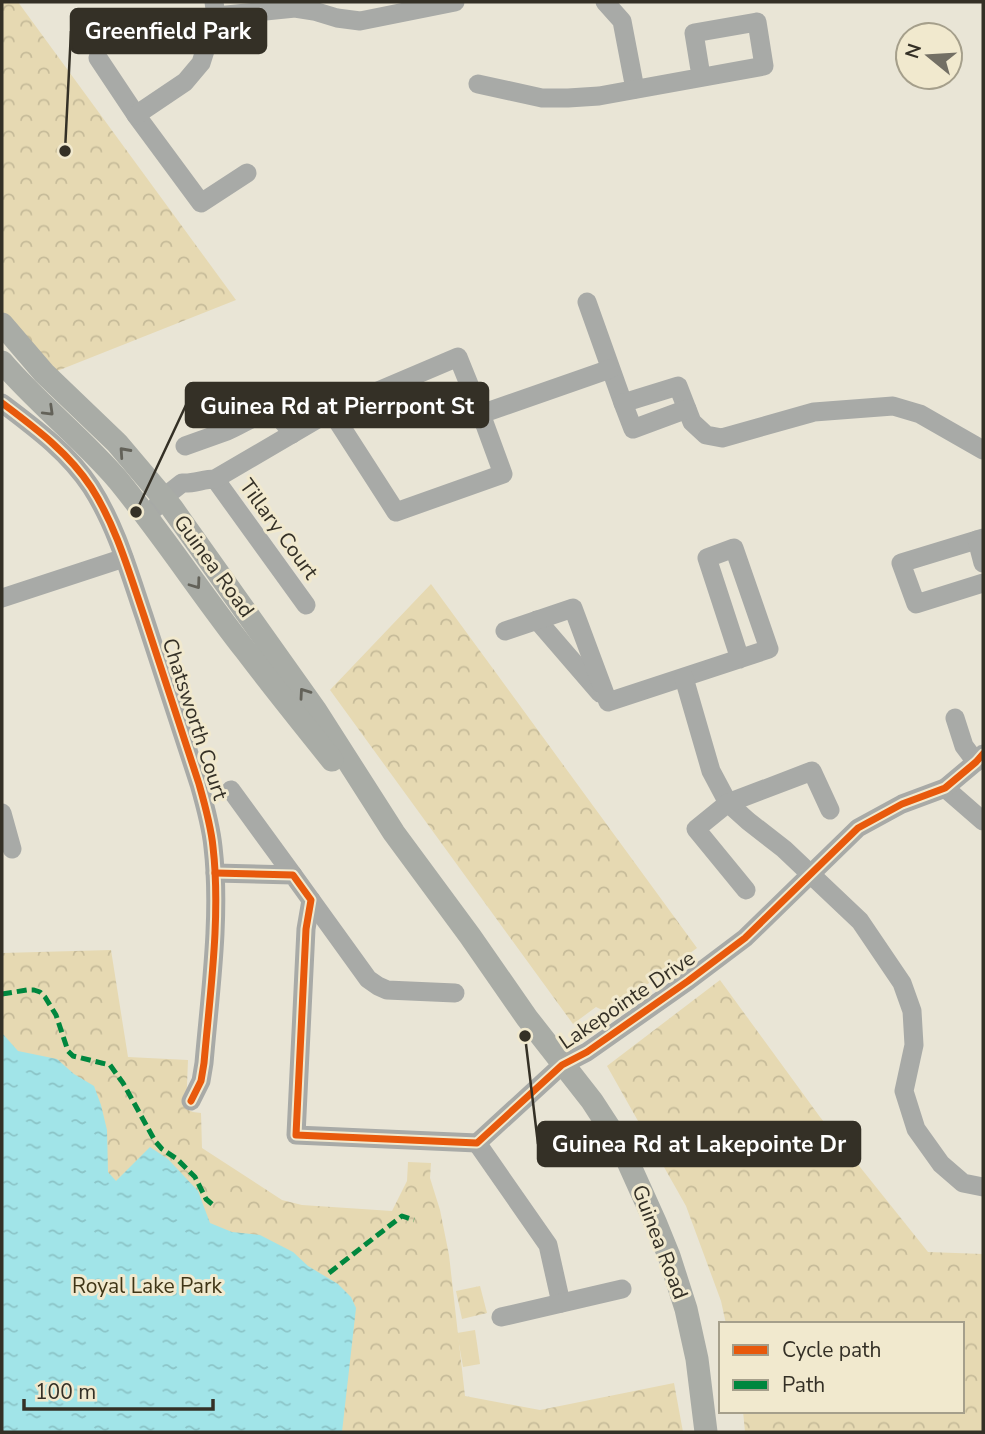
<svg xmlns="http://www.w3.org/2000/svg" width="985" height="1434" viewBox="0 0 985 1434" font-family="'Nunito Sans',sans-serif">
<style>
.forest{fill:url(#forest-crowns)}
.pitch{fill:#e6d9b2}
.water{fill:url(#water-ripples)}
.lines{fill:none;stroke-linecap:round;stroke-linejoin:round}
.minor{stroke:#a8aaa7;stroke-width:19}
.major{stroke:#a9aca6;stroke-width:23}
.quiet{stroke:#00873e;stroke-width:5;stroke-dasharray:10 5;stroke-linecap:butt}
.cycleway-casing{stroke:#f1e9ce;stroke-width:11}
.cycleway{stroke:#e8590c;stroke-width:7}
.oneway{stroke:#636259}
.labels{text-anchor:middle;dominant-baseline:central;stroke-width:6;stroke-linejoin:round;paint-order:stroke}
.street-label{font-size:21px;fill:#343026;stroke:#f1e9ce}
.park-label{font-size:21px;fill:#3f3516;stroke:#f1e9ce}
.leader{fill:none;stroke:#343026;stroke-width:2.5}
.callout-dot{fill:#343026;stroke:#f1e9ce;stroke-width:2.5}
.callout{fill:#343026;stroke:#343026;stroke-width:2.5}
.callout-label{font-size:23px;text-anchor:middle;font-weight:bold;fill:#fff}
</style>
<defs>
<pattern id="forest-crowns" width="20" height="18" patternUnits="userSpaceOnUse" patternTransform="scale(1.75)"><rect width="20" height="18" fill="#e6d9b2"/><path d="M2 6a3 3 0 1 1 6 0M12 15a3 3 0 1 1 6 0" fill="none" stroke="#c6bb99"/></pattern>
<pattern id="water-ripples" width="26" height="14" patternUnits="userSpaceOnUse" patternTransform="scale(1.75)"><rect width="26" height="14" fill="#a1e4e8"/><path d="M2 4q2-2 4 0t4 0M15 11q2-2 4 0t4 0" fill="none" stroke="#8bc4c7"/></pattern>
</defs>
<rect width="100%" height="100%" fill="#e9e5d6"/>
<g class="forest">
<polygon points="2,2 18,2 236,300 57,371 2,313"/>
<polygon points="431,584 697,948 608,1013 596,1007 573,1024 330,690"/>
<polygon points="111,950 128,1057 188,1060 186,1109 193,1112 201,1113 202,1148 282,1200 302,1205 392,1211 407,1181 408,1162 431,1163 430,1178 440,1210 449,1255 465,1396 540,1410 674,1383 683,1432 2,1432 2,953"/>
<polygon points="720,980 820,1117 928,1252 983,1254 983,1432 745,1432 743,1411 962,1411 962,1324 726,1324 721,1301 686,1206 607,1066"/>
<polygon points="480,1286 487,1313 462,1319 456,1291"/>
</g>
<polygon class="pitch" points="475,1330 480,1364 463,1367 457,1333"/>
<polygon class="water" points="2,1033 18,1051 57,1059 74,1074 94,1086 101,1105 107,1130 108,1172 116,1181 150,1147 168,1159 198,1191 210,1223 232,1232 260,1235 293,1252 308,1266 338,1284 351,1297 356,1308 342,1432 2,1432"/>
<g class="lines">
<g class="minor">
<polyline points="605,2 622,21 635,89"/>
<polyline points="216,16 295,8 314,11 337,18 360,21 455,2"/>
<polyline points="98,58 136,115 201,203 247,173"/>
<polyline points="478,84 542,98 568,98 599,96 764,66 757,22 694,33 701,76"/>
<polyline points="136,115 185,82 201,63 216,16 214,2"/>
<polyline points="587,302 623,403 678,386 692,422 706,435 722,438 814,412 893,406 920,414 983,450"/>
<path d="M2,403C35,428 68,452 91,487C116,526 129,572 144,616C162,672 181,728 199,784C205,805 211,826 213,847C221,916 210,993 204,1063L201,1081L191,1101"/>
<polyline points="623,403 633,429 687,409"/>
<polyline points="481,414 610,369"/>
<path d="M185,446C199,441 213,436 227,431C255,419 271,399 292,434"/>
<polyline points="215,479 306,605"/>
<path d="M155,508L163,498L182,483C194,484 203,479 215,479L331,411L458,357L481,414L503,474L396,512L331,411"/>
<polyline points="983,538 901,563 916,604 983,583"/>
<polyline points="977,540 983,563"/>
<polyline points="2,598 124,558"/>
<polyline points="537,620 600,693"/>
<polyline points="505,631 573,608 608,702 769,649 734,548 707,558 740,659"/>
<polyline points="684,678 711,771 728,803 748,821 784,849 860,921 902,983 912,1011 914,1045 904,1091 916,1129 941,1164 963,1183 983,1187"/>
<polyline points="955,718 964,746 976,762"/>
<polyline points="945,788 983,821"/>
<polyline points="231,790 293,875"/>
<polyline points="2,813 12,849"/>
<polyline points="215,873 293,875 311,900 306,929 296,1135 477,1143 562,1065 587,1052 688,981 745,938 858,828 902,804 945,788 976,762 983,754"/>
<polyline points="746,890 696,829 728,803 812,771 830,810"/>
<polyline points="311,900 368,979 378,986 387,990 455,993"/>
<polyline points="477,1143 548,1245 561,1303"/>
<polyline points="501,1317 622,1289"/>
</g>
<g class="major">
<polyline points="2,324 44,373 117,443 172,508 316,711 394,833 470,936 527,1018 592,1101 620,1144 656,1224 669,1256 686,1309 697,1359 706,1432"/>
<path d="M2,362C38,404 82,438 118,480C163,535 202,595 246,651C274,688 303,724 332,760"/>
</g>
<g class="quiet">
<polyline points="2,994 27,990 34,990 40,992 45,997 56,1015 68,1051 73,1056 110,1065 123,1083 155,1141 162,1149 177,1159 195,1177 206,1199 213,1205"/>
<polyline points="329,1273 402,1216 414,1220"/>
</g>
<g class="cycleway-casing">
<g id="cycleway">
<path d="M2,403C35,428 68,452 91,487C116,526 129,572 144,616C162,672 181,728 199,784C205,805 211,826 213,847C221,916 210,993 204,1063L201,1081L191,1101"/>
<polyline points="215,873 293,875 311,900 306,929 296,1135 477,1143 562,1065 587,1052 688,981 745,938 858,828 902,804 945,788 976,762 983,754"/>
</g>
</g>
<use href="#cycleway" class="cycleway"/>
</g>
<defs><path id="oneway-chevron" d="M-2-3.5L2.5 0L-2 3.5" fill="none" stroke-width="1.6" stroke-linecap="round" stroke-linejoin="round" transform="scale(1.75)"/></defs>
<g class="oneway">
<use href="#oneway-chevron" transform="translate(49 411) rotate(44)"/>
<use href="#oneway-chevron" transform="translate(124 452) rotate(-132)"/>
<use href="#oneway-chevron" transform="translate(196 584) rotate(54)"/>
<use href="#oneway-chevron" transform="translate(304 693) rotate(-125)"/>
</g>
<g class="labels">
<g class="street-label">
<text transform="translate(279 529) rotate(54)">Tillary Court</text>
<text transform="translate(214 566) rotate(54)">Guinea Road</text>
<text transform="translate(195 719) rotate(72)">Chatsworth Court</text>
<text transform="translate(627 1000) rotate(-34)">Lakepointe Drive</text>
<text transform="translate(660 1242) rotate(69)">Guinea Road</text>
</g>
<g class="park-label">
<text x="147" y="1286">Royal Lake Park</text>
</g>
</g>
<path class="leader" d="M65 151L71 31M136 512L186 405M525 1036L538 1144"/>
<g class="callout-dot">
<circle cx="65" cy="151" r="7"/>
<circle cx="136" cy="512" r="7"/>
<circle cx="525" cy="1036" r="7"/>
</g>
<g class="callout">
<rect x="71" y="9" width="195" height="44" rx="7"/>
<rect x="186" y="383" width="302" height="44" rx="7"/>
<rect x="538" y="1122" width="322" height="44" rx="7"/>
</g>
<g class="callout-label">
<text x="168" y="39">Greenfield Park</text>
<text x="337" y="414">Guinea Rd at Pierrpont St</text>
<text x="699" y="1152">Guinea Rd at Lakepointe Dr</text>
</g>
<rect width="985" height="1434" fill="none" stroke="#343026" stroke-width="7"/>
<rect x="719" y="1322" width="245" height="91" fill="#f1e9ce" stroke="#a59f8b" stroke-width="2"/>
<rect x="733" y="1345" width="35" height="10" fill="#e8590c" stroke="#a59f8b" stroke-width="2"/>
<text x="782" y="1357" font-size="21" fill="#343026">Cycle path</text>
<rect x="733" y="1380" width="35" height="10" fill="#00873e" stroke="#a59f8b" stroke-width="2"/>
<text x="782" y="1392" font-size="21" fill="#343026">Path</text>
<g transform="translate(929 56) rotate(288)"><circle r="33" fill="#f1e9ce" stroke="#a59f8b" stroke-width="2"/>
<path d="M0-5L12 26L0 18L-12 26Z" fill="#736f64"/>
<text y="-10" font-size="19" font-weight="bold" text-anchor="middle" fill="#343026">N</text>
</g>
<path d="M24 1399v10h189v-10" fill="none" stroke="#343026" stroke-width="3.5"/>
<text x="35" y="1399" font-size="21" fill="#343026" stroke="#f1e9ce" stroke-width="5" paint-order="stroke">100 m</text>
</svg>
